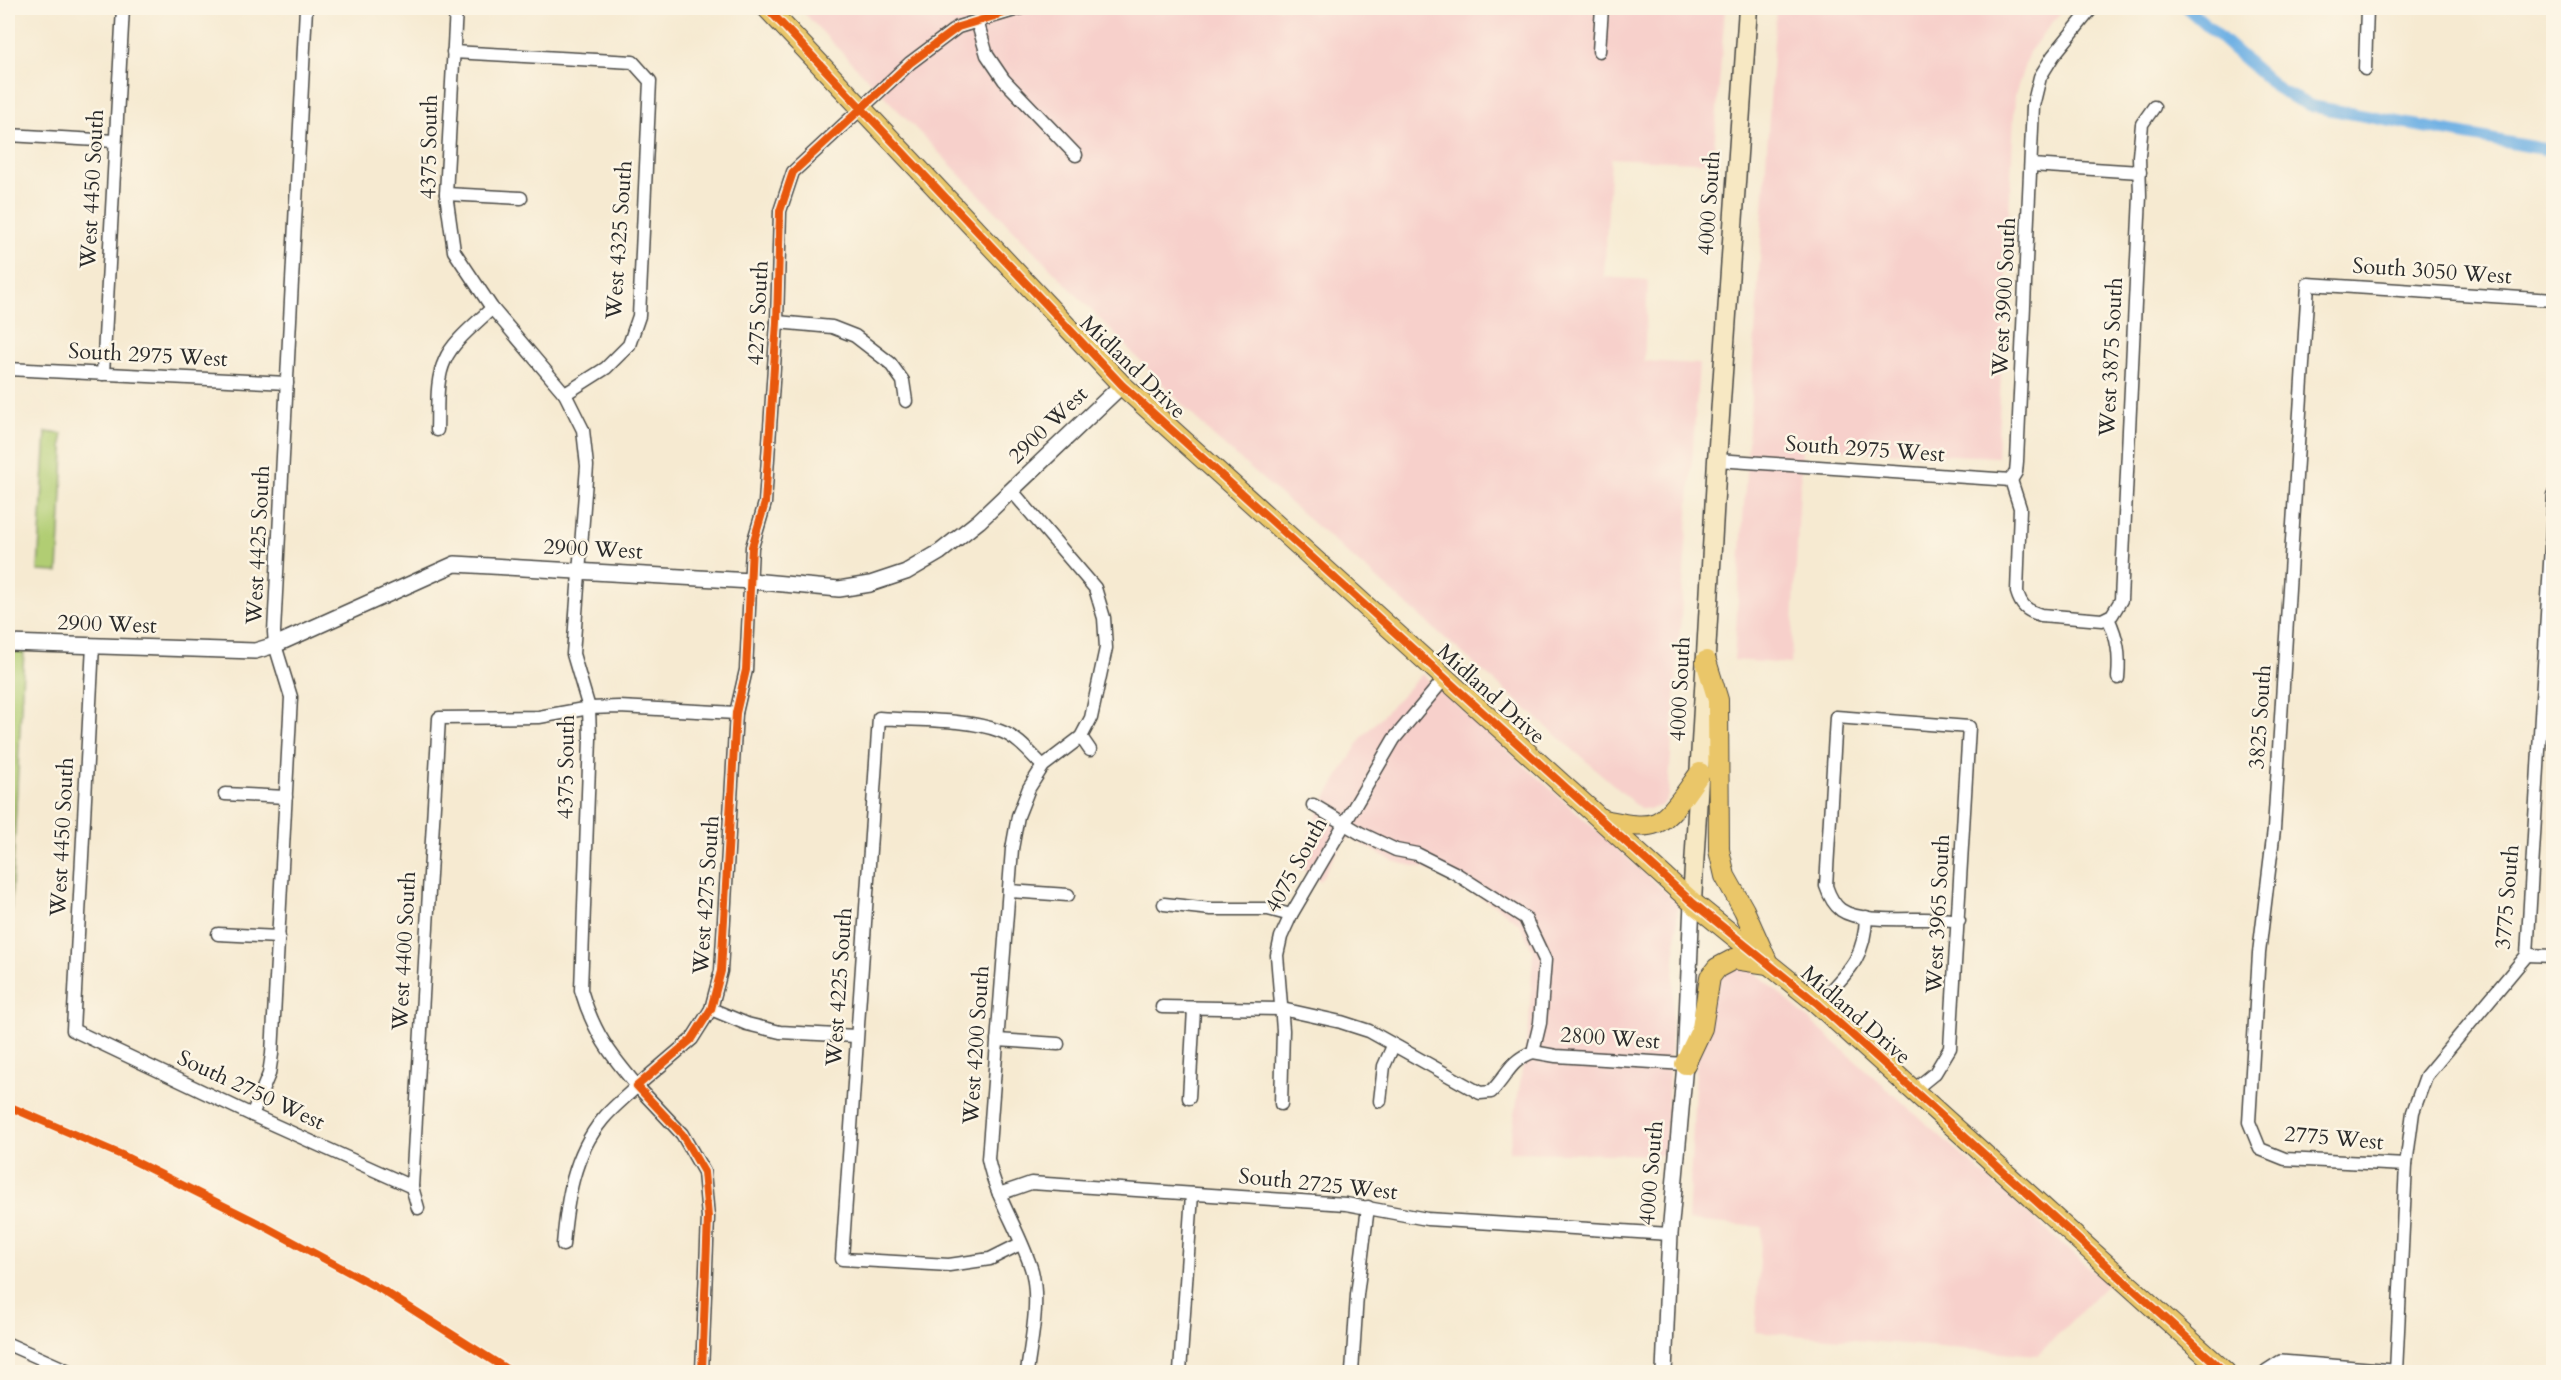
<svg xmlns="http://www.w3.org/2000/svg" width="2561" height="1380" viewBox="0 0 2561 1380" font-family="Cardo,serif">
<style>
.built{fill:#f7d0cb}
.green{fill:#b1cd73;stroke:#6e7c4f;stroke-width:1.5}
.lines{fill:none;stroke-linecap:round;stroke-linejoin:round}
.canal{stroke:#70b1e4;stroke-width:12}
.minor-casing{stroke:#494844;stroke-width:15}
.tertiary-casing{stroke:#494844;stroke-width:18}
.secondary-casing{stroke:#494844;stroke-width:21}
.primary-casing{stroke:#494844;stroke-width:22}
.minor{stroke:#fff;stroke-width:12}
.tertiary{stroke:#fff;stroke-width:15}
.secondary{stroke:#f7e8c3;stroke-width:18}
.primary{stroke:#eac669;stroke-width:20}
.cycleway-casing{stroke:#fcf5e5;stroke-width:11}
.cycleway{stroke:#e8590c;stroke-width:8}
.labels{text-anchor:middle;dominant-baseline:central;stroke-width:5;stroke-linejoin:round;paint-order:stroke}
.street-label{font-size:22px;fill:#2b2b2b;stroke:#fcf5e5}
</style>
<rect width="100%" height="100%" fill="#fcf5e5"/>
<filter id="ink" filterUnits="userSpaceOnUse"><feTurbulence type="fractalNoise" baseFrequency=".0167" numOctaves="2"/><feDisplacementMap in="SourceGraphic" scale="12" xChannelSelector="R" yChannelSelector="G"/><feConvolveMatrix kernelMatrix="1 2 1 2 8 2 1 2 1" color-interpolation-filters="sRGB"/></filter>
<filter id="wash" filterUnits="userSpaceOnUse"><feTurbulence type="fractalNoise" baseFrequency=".008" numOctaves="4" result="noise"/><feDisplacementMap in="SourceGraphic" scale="24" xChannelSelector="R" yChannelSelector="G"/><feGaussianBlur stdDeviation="1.35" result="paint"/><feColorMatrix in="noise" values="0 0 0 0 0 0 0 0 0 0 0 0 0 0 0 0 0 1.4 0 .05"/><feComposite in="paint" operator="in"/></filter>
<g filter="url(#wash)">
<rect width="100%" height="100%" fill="#f6ead1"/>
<g class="built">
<polygon points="799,8 1725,8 1713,163 1611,158 1604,277 1648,280 1644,361 1699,364 1668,796 1663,805 1651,809 1640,808 1213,436"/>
<polygon points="1776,8 2064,8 2029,52 2015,95 1997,457 1802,448 1791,664 1734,660"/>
<polygon points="1422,674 1678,903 1665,1155 1509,1152 1529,1026 1533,951 1520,924 1496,906 1457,884 1424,868 1395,862 1351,838 1343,841 1320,881 1297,864 1321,806 1362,737"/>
<polygon points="1734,953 2107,1284 2038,1355 1755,1332 1762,1227 1688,1221 1701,974"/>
</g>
<g class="green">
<polygon points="46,432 62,434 62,448 64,451 58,572 38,571"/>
<polygon points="8,649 24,650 8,964"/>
</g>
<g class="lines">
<polyline class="canal" points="2187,8 2282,92 2311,106 2554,151"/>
</g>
</g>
<g filter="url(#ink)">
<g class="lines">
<g class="minor-casing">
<g id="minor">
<path d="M456,8L446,194L454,251L492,308L565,394L583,430L587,466L573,654L589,708L590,738L581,990C594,1033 609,1053 637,1086C626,1097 613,1107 603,1119C573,1155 567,1200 563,1245"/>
<polyline points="977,21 987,55 1004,80 1076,155"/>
<polyline points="1599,51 1602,8"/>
<polyline points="453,52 633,62 650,81 639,316 629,345 606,368 565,394"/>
<polyline points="2365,69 2367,8"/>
<polyline points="8,135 115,141"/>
<polyline points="2031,165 2140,172"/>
<polyline points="446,194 521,198"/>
<polyline points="777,322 832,327 855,336 890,363 903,381 906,401"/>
<polyline points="8,369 287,383"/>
<polyline points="103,374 123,8"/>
<path d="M437,430C438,408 435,381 445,360C453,341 477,323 492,308"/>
<polyline points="1717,460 2011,480"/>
<path d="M2011,480L2020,508L2017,592C2021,606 2027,611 2041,615L2102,620L2112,615L2121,600L2140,196L2139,156L2142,124L2154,107"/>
<polyline points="2011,480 2016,472 2017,461 2033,106 2040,77 2053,56 2092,8"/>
<path d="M1012,491L1095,588L1104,618L1106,648L1091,718L1081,737L1043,766L1029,788L1018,816L1012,849L988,1159C996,1199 1021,1233 1032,1271C1040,1303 1031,1341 1027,1372"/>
<path d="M2108,618C2118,639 2120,655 2118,678"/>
<polyline points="93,645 73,1030 252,1115 412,1187"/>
<polyline points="1081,737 1090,750"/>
<polyline points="225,794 286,797"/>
<polyline points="1313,805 1360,833 1396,850 1417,854 1455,873 1525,918 1545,960 1540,1023 1533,1052"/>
<polyline points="1009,891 1068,895"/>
<polyline points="1164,904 1211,909 1268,909 1291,915"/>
<polyline points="218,934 279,937"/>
<polyline points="2527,955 2554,956"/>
<path d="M1818,1004C1845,974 1865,961 1866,917"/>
<path d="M1162,1007L1282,1009L1341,1022L1369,1031L1480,1093L1491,1092C1508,1075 1509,1061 1533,1052"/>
<polyline points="711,1009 747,1024 780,1032 856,1036"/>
<polyline points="997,1040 1058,1044"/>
<polyline points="1533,1052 1556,1056 1685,1064"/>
<path d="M1914,1090L1935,1073L1950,1048L1969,727L1836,717L1826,886C1829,895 1833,904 1841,910C1864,926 1929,915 1959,921"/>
<polyline points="1189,1098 1194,1009"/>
<polyline points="1380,1101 1384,1066 1393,1046"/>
<polyline points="1281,1104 1283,1030 1277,955 1281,937 1291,915 1394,739 1445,678"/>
<polyline points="252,1115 269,1074 272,1054 291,697 275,645 274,632 306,8"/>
<polyline points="2406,1165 2285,1159 2260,1149 2249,1122 2259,953 2274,829 2308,284 2554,300"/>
<polyline points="999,1194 1031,1183 1346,1204 1427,1219 1670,1234"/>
<polyline points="418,1208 412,1187 439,718 539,717 589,708 619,707 736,713"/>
<path d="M1020,1244L990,1259L949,1265L842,1259L879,718C916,721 965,718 1000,731C1017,737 1030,753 1043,766"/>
<polyline points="8,1344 71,1372"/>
<polyline points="702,1372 708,1217 704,1172 682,1134 637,1086 692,1039 711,1009 721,971 736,713 746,670 752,547 765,503 777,322 780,211 793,172 910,63 958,27 1021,8"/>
<polyline points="1180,1372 1192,1194"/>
<polyline points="1352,1372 1357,1295 1368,1207"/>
<polyline points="2396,1372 2406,1165 2413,1112 2426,1076 2527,955 2554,495"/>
</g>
</g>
<g class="tertiary-casing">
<g id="tertiary">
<polyline points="8,643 255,651 275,645 455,564 751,581 839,589 870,584 906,572 940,552 979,521 1122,385"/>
<polyline points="1664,1372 1670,1234 1685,1064 1692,902"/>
<polyline points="2267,1372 2281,1363 2393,1372"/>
</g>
</g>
<g class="secondary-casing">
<polyline id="secondary" points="1692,902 1717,460 1748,8"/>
</g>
<g class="primary-casing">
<g id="primary">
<polyline points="767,8 1122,385 1692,902 1818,1004 2225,1372"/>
<polyline points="1706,661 1718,700 1719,850 1725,876 1744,910 1766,959"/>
<path d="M1604,820C1620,823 1641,829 1656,823C1672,817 1690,786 1700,773"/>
<polyline points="1685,1064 1702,1028 1710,977 1717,968 1734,959 1768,964"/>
</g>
</g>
<use href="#minor" class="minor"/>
<use href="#tertiary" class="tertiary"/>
<use href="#secondary" class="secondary"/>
<use href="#primary" class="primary"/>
<g class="cycleway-casing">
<g id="cycleway">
<polyline points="767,8 1122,385 1692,902 1818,1004 2225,1372"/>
<polyline points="8,1106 124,1156 262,1225 382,1290 511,1372"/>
<polyline points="702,1372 708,1217 704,1172 682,1134 637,1086 692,1039 711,1009 721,971 736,713 746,670 752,547 765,503 777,322 780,211 793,172 910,63 958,27 1021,8"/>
</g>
</g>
<use href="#cycleway" class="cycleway"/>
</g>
</g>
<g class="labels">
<g class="street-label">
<text transform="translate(429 147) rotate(-89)">4375 South</text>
<text transform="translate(92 189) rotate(-87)">West 4450 South</text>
<text transform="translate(1709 203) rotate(-86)">4000 South</text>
<text transform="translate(619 240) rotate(-86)">West 4325 South</text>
<text transform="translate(2432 271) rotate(4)">South 3050 West</text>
<text transform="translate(2004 297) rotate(-87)">West 3900 South</text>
<text transform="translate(758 313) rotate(-87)">4275 South</text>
<text transform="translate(148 355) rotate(3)">South 2975 West</text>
<text transform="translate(2111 357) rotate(-87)">West 3875 South</text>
<text transform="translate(1133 367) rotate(44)">Midland Drive</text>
<text transform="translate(1048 425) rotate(-44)">2900 West</text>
<text transform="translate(1865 449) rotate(4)">South 2975 West</text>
<text transform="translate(258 545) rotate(-87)">West 4425 South</text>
<text transform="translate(593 549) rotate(3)">2900 West</text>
<text transform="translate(107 624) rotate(2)">2900 West</text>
<text transform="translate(1680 689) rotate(-87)">4000 South</text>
<text transform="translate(1491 694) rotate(42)">Midland Drive</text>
<text transform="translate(2260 717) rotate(-86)">3825 South</text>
<text transform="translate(566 767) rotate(-89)">4375 South</text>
<text transform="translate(62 837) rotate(-87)">West 4450 South</text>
<text transform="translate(1296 865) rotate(-61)">4075 South</text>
<text transform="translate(706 895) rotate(-86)">West 4275 South</text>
<text transform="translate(2507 897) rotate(-85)">3775 South</text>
<text transform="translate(1938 914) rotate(-87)">West 3965 South</text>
<text transform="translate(404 951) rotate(-87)">West 4400 South</text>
<text transform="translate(839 987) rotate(-86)">West 4225 South</text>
<text transform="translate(1856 1015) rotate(41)">Midland Drive</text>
<text transform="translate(1610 1038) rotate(4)">2800 West</text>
<text transform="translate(976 1045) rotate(-86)">West 4200 South</text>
<text transform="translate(251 1090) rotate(25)">South 2750 West</text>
<text transform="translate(2334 1138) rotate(5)">2775 West</text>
<text transform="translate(1651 1173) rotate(-85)">4000 South</text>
<text transform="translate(1318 1184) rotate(6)">South 2725 West</text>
</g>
</g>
<rect width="2561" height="1380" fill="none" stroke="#fcf5e5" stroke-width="30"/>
</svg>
